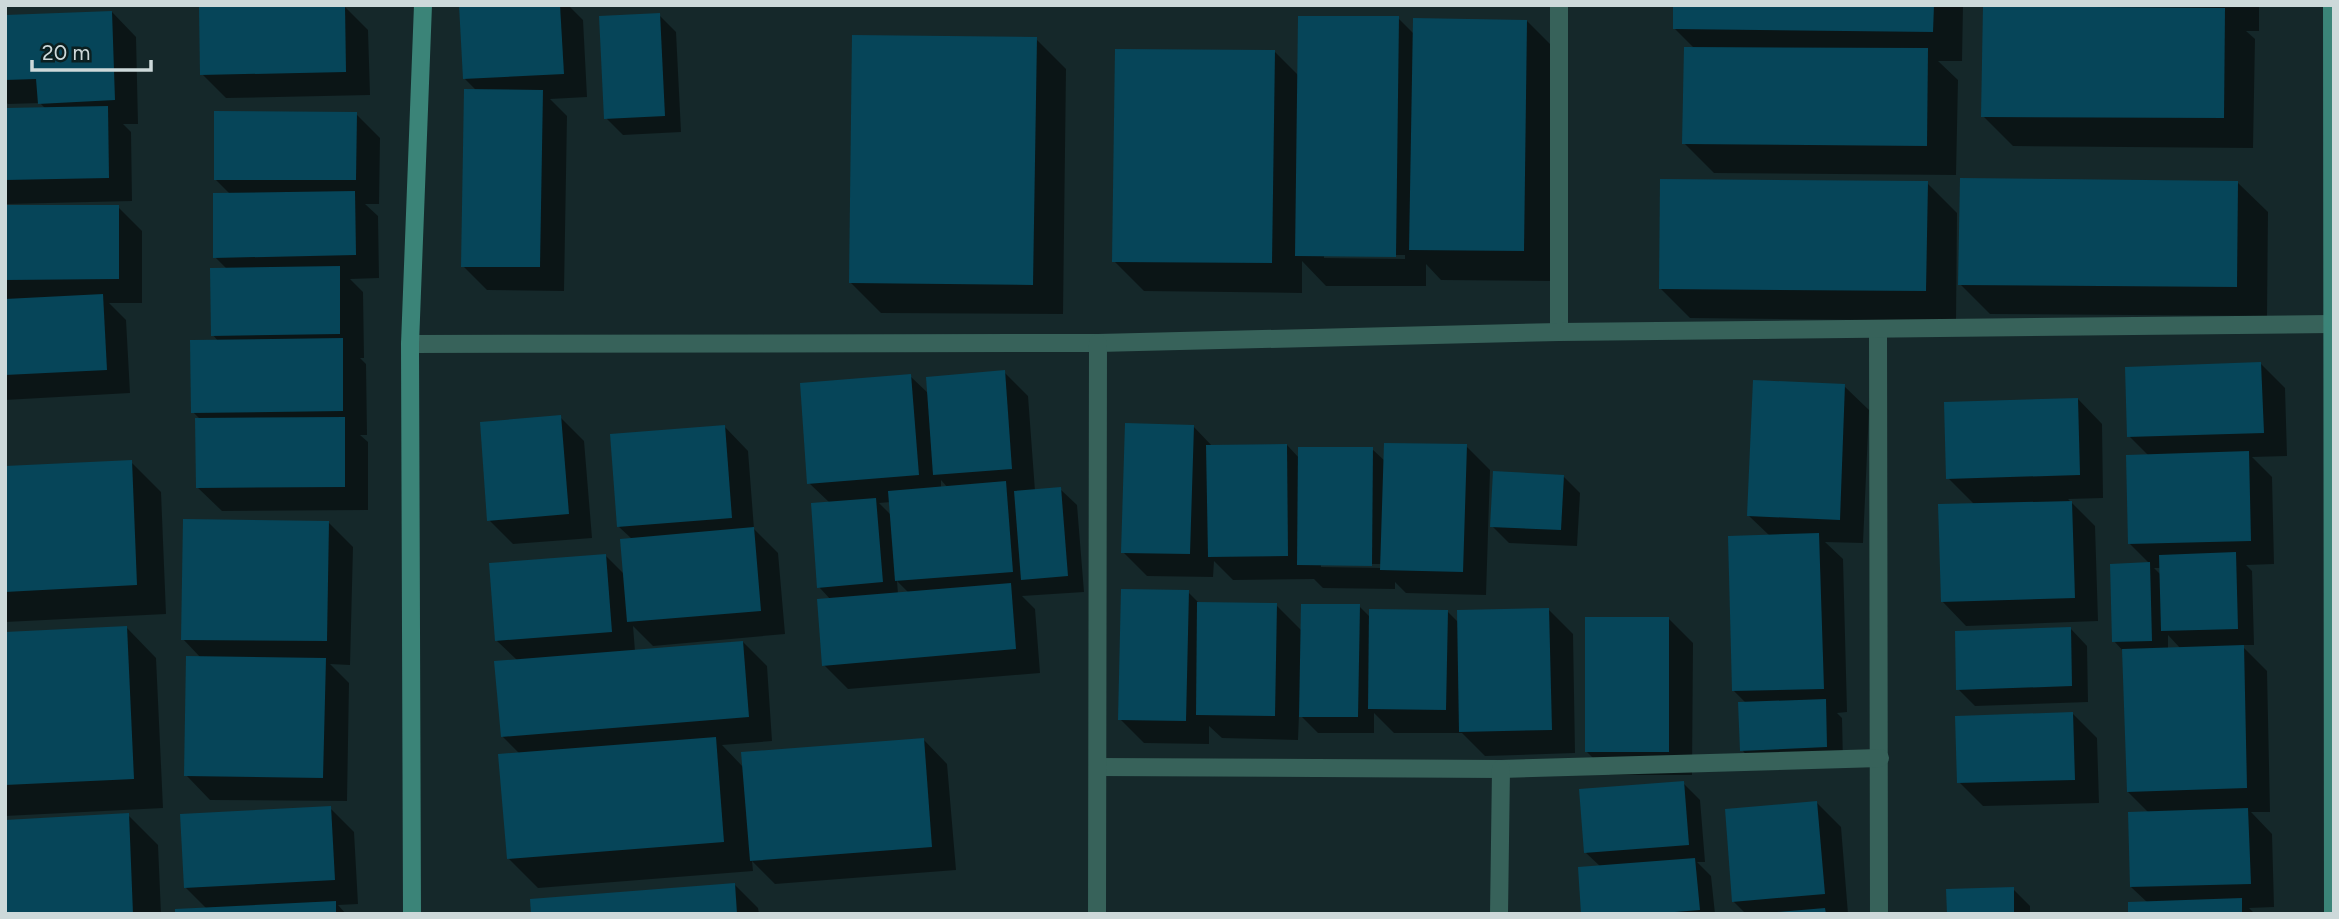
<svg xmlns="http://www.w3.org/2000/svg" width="2339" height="919" viewBox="0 0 2339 919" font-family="Figtree,sans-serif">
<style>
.shadow{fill:#0007;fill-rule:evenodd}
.building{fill:#064559}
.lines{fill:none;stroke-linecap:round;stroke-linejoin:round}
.lane{stroke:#37625a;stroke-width:18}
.secondary{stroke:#3b8478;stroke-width:18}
</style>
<rect width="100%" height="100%" fill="#15282a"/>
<g class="shadow">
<polygon points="461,5 568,5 583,20 587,97 550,99 567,116 564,291 487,290 463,266 477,91 465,79"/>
<polygon points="1675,5 1963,5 1962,61 1938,61 1958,80 1956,175 1714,173 1684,143 1694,48 1675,29"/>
<polygon points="2004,5 2259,5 2259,31 2246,31 2255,39 2253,148 2013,146 1983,116 2007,8"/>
<polygon points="344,6 368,30 370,95 226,98 202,74"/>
<polygon points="112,12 136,37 138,124 123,124 131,132 132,201 6,204 6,207 118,207 142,231 142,303 109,303 126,320 130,393 5,400 5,110 46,109 40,103 8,104 5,101 5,17"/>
<polygon points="659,15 676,32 681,132 623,135 606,118"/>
<path d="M1398,18L1414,34L1527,21L1557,51L1554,281L1441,280L1426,264V286H1326L1302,261V293L1144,291L1114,261L1275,52L1299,76ZM1324,255H1405V259L1324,258Z"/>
<polygon points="1036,39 1066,69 1063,314 881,313 851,283"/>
<polygon points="356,114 380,138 379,204 365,204 378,216 379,278 350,279 363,292 364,358 360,358 366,364 367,435 360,435 368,442 368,510 222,511 197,487 200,419 193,412 218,341 213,335 228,270 215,257 231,195 215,179"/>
<polygon points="1927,183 1957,213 1956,321 1690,318 1660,288"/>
<polygon points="2238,183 2268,212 2267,316 1990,314 1960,284"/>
<path d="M2261,364L2285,388L2287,456L2252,457L2272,477L2274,564L2246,565L2252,571L2254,645H2241L2267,671L2270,812H2251L2272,834L2274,907L2249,908L2255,914H2130L2148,903L2131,887L2149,813L2128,792L2124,652L2114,641L2150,564L2130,544L2149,456L2129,436ZM2154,568H2161V575ZM2168,635L2181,649H2168Z"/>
<path d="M1004,372L1028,396L1035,491L1060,489L1077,505L1084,592L1022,596L1035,609L1040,673L848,689L824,665L831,600L819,587L830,503L809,483L910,376L929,394ZM941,480L948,488H941ZM891,502L892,516L879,503ZM897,581L909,593L898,594Z"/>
<polygon points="1844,386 1869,410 1863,543 1825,542 1843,559 1847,712 1837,713 1842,718 1843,763 1758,767 1742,750 1747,704 1734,691 1770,536 1749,516"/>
<polygon points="2078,399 2102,424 2103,498 2068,499 2095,526 2098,621 1966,626 1942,601 1975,505 1948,478"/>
<polygon points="560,417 584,441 592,538 513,544 489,520"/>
<polygon points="724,426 748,451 754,529 778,553 785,634 653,646 633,626 635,651 743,642 767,666 772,741 722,745 744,768 923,739 947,764 956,870 775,884 752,861 753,871 538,888 508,858 520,754 502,736 517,660 497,641 605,555 625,575 632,539 619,527"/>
<path d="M1193,426L1213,447L1287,445L1300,459L1372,449L1386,462L1466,446L1490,470L1486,595L1406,593L1395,582V589L1323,588L1314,579L1233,580L1214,561L1213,577L1147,576L1123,552ZM1321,564H1381V568L1321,567Z"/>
<polygon points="131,462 161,492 166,614 5,622 5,468"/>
<polygon points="1563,476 1580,493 1577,546 1509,543 1492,526"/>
<polygon points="329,523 353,547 350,665 330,664 349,683 347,801 210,800 186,775 201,658 183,639"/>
<polygon points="1188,592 1200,604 1276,605 1302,631 1359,606 1371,618 1447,611 1459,623 1549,610 1573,634 1575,753 1485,756 1462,733 1394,733 1374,713 1374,733 1318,733 1299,714 1298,740 1222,738 1209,726 1209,744 1144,743 1120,719"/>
<polygon points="1669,619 1693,643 1692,775 1610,775 1586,751"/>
<polygon points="127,628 156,658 163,808 5,816 5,634"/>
<polygon points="2071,629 2087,646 2088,702 1975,706 1958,689"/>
<polygon points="2073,714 2097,738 2099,803 1983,806 1959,782"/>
<polygon points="1683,783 1700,800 1705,862 1697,862 1711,876 1715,914 1583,914 1601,867 1586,853"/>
<polygon points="1817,803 1841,827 1848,914 1746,914 1733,901"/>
<polygon points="330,808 354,832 358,904 338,905 346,914 177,914 207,909 185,887"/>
<polygon points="128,815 158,845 161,914 5,914"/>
<polygon points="734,884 758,908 759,914 533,914"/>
<polygon points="2013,889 2030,906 2030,914 1948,914"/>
</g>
<g class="building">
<polygon points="345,5 346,72 200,75 199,7"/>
<polygon points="459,5 560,5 564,74 463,79"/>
<polygon points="1673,5 1934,5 1933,32 1673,29"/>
<polygon points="1983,6 2225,8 2224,118 1981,117"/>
<polygon points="112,11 115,100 38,104 36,79 5,80 5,15"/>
<polygon points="660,13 665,116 604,119 599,16"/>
<polygon points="1298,16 1399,16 1396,257 1295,256"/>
<polygon points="1413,18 1527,20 1524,251 1409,250"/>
<polygon points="852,35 1037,37 1033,285 849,283"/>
<polygon points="1684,47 1928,48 1927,146 1682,144"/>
<polygon points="1115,49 1275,50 1272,263 1112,262"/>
<polygon points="464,89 543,90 540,267 461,267"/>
<polygon points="108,106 109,178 5,180 5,108"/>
<polygon points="214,111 357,112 356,180 214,180"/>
<polygon points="1960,178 2238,181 2237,287 1958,285"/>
<polygon points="1660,179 1928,181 1926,291 1659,289"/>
<polygon points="355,191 356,255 213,258 213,193"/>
<polygon points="5,205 119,205 119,279 5,280"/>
<polygon points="340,266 340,334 211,336 210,268"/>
<polygon points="103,294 107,370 5,375 5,299"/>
<polygon points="343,338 343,411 191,413 190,340"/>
<polygon points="2261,362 2264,433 2127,437 2125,367"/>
<polygon points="1005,370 1012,469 933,475 926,377"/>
<polygon points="911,374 919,475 807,484 800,383"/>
<polygon points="1753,380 1845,384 1840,520 1747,516"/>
<polygon points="2078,398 2080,475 1946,479 1944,402"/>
<polygon points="561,415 569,514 487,521 480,422"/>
<polygon points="345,417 345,487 196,488 195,418"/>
<polygon points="1125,423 1194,425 1190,554 1121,553"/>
<polygon points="725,425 732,518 617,527 610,434"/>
<polygon points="1384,443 1467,444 1463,572 1380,570"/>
<polygon points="1287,444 1288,556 1208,557 1206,445"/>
<polygon points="1298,447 1373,447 1372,566 1297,565"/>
<polygon points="2249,451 2251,541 2128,544 2126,455"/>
<polygon points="132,460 137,585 5,592 5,466"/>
<polygon points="1493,471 1564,475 1561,530 1490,527"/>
<polygon points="1006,481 1013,572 895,581 888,491"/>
<polygon points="1061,487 1068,576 1021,580 1014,491"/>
<polygon points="876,498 883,582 817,588 811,503"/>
<polygon points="2072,501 2075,598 1941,602 1938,504"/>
<polygon points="183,519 329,521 327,641 181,640"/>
<polygon points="754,527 761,611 627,622 620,539"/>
<polygon points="1819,533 1824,689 1732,691 1728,536"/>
<polygon points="2236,552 2238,629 2161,631 2159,555"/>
<polygon points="606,554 612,632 495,641 489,563"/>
<polygon points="2150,562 2152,641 2112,642 2110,564"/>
<polygon points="1011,583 1016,649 822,666 817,599"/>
<polygon points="1121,589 1189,590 1186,721 1118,720"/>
<polygon points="1197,602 1277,603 1275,716 1196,715"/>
<polygon points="1301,604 1360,604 1358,717 1299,717"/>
<polygon points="1549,608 1552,730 1459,732 1457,610"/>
<polygon points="1369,609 1448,610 1446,710 1368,709"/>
<rect x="1585" y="617" width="84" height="135"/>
<polygon points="127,626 134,779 5,785 5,632"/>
<polygon points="2071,627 2072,686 1956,690 1955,631"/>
<polygon points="743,641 749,717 501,737 494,661"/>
<polygon points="2244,645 2247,788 2127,792 2122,649"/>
<polygon points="186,656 326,658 323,778 184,776"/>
<polygon points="1826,699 1827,747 1740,751 1738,702"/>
<polygon points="2073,712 2075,780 1957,783 1955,716"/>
<polygon points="716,737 724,842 507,859 498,754"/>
<polygon points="924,738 932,847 750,861 741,752"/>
<polygon points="1684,781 1689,845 1584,853 1579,789"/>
<polygon points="1817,801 1825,894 1732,902 1725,809"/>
<polygon points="331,806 335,880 184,888 180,814"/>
<polygon points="2248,808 2251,884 2130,887 2128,812"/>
<polygon points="129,813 133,914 5,914 5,820"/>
<polygon points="1695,858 1700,910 1650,914 1581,914 1578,867"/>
<polygon points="735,883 737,914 531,914 530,899"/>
<polygon points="2014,887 2014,914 1947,914 1946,889"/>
<polygon points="2242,898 2242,914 2128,914 2128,902"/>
<polygon points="336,901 336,914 175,914 175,909"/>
<polygon points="1825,908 1826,914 1777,914 1777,912"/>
</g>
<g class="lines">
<g class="lane">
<polyline points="1559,5 1559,332"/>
<polyline points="1878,329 1879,914"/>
<polyline points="410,344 1098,343 1559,332 2332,324"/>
<polyline points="1098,767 1501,769 1880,758"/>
<polyline points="1097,914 1098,343"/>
<polyline points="1499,914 1501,769"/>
</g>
<g class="secondary">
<polyline points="2332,5 2333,914"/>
<polyline points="412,914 410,344 423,5"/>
</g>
</g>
<rect width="2339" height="919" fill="none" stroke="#cdd9da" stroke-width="14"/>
<path d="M32 60v10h119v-10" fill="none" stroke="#cdd9da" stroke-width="3.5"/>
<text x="42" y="60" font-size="21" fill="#cdd9da" stroke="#0b1f20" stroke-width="5" paint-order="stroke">20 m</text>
</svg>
